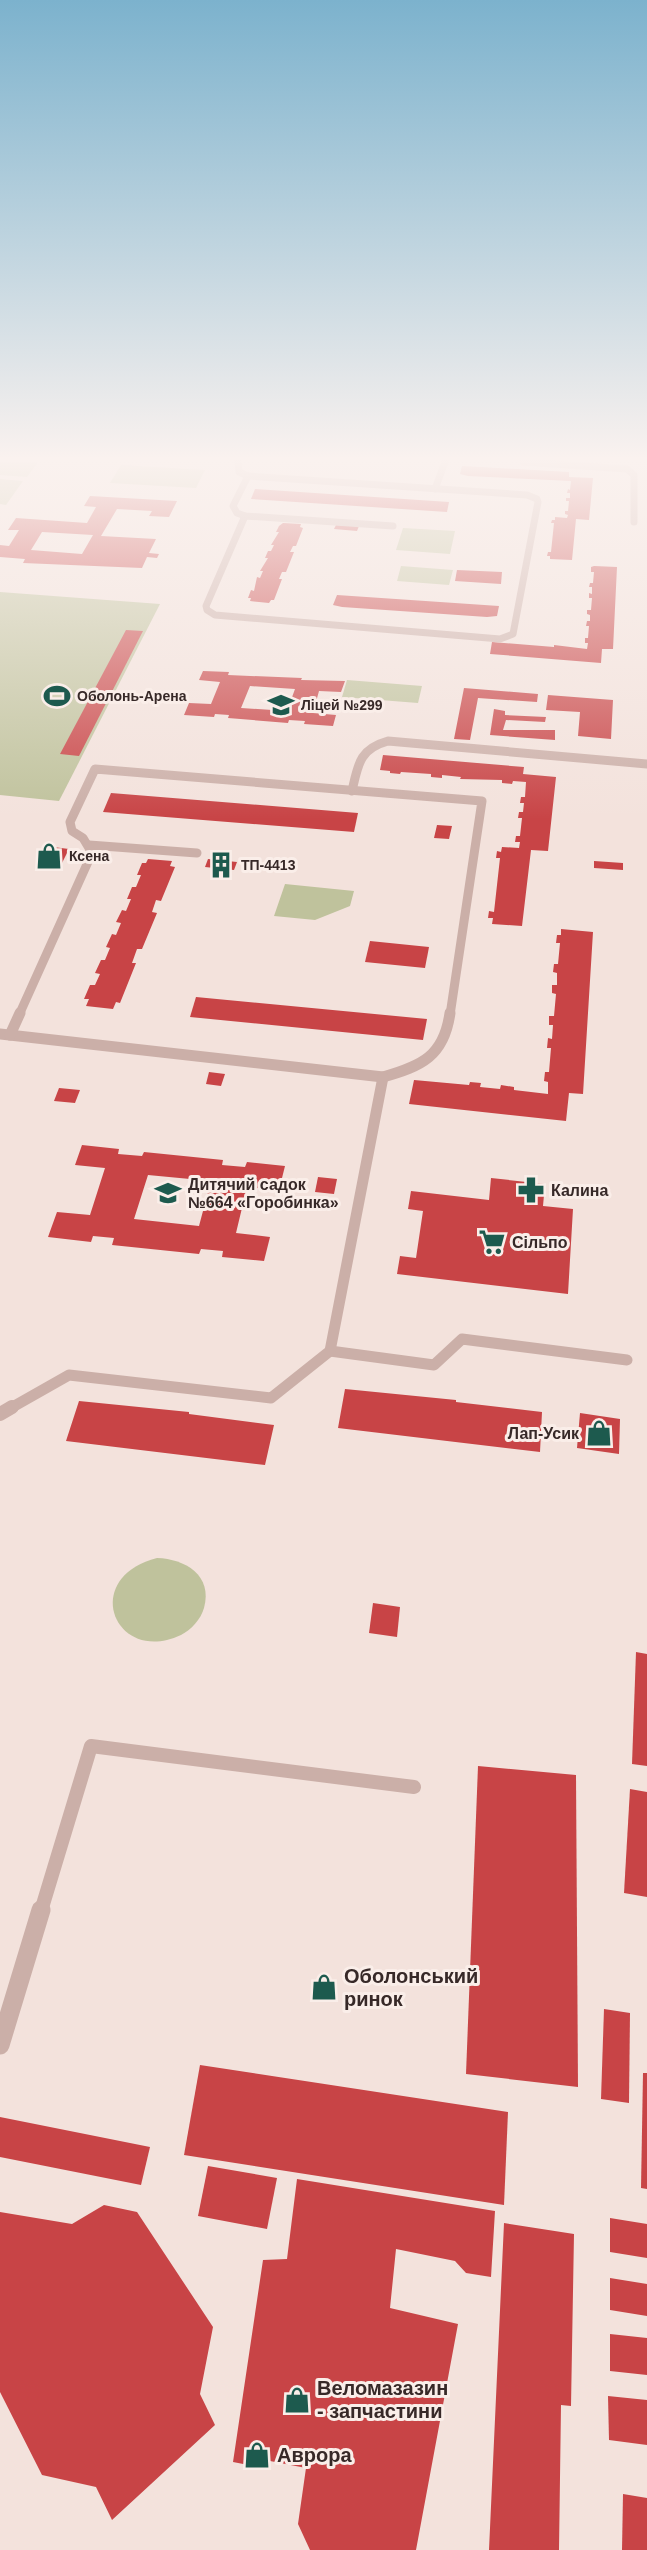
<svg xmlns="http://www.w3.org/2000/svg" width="647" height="2550" viewBox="0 0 647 2550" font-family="Helvetica,sans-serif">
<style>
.green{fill:#bfc29c}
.building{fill:#c84446;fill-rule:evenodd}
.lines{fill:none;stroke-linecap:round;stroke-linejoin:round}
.service-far4{stroke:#cbafa8;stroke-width:7}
.service-far3{stroke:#cbafa8;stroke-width:9}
.service-far2{stroke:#cbafa8;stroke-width:11}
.service-far1{stroke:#cbafa8;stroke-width:14}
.service{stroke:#cbafa8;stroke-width:19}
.labels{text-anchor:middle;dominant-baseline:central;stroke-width:6;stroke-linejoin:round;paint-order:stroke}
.far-poi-label{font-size:14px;font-weight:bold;fill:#372928;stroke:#faeee9;text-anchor:start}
.poi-label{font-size:16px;font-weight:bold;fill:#372928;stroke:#faeee9;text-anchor:start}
.near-poi-label{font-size:20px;font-weight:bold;fill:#372928;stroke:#faeee9;text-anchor:start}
</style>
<rect width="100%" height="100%" fill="#f3e2dc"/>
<g class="green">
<polygon points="0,462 38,462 27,477 0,475"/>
<polygon points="121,465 205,470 196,488 110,483"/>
<polygon points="0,479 23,481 6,505 0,504"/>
<polygon points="403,528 455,531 450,554 396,550"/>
<polygon points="401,566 453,570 449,585 397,581"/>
<polygon points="0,592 160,604 59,801 0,795"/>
<polygon points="347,680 422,686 418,703 342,697"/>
<polygon points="285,884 354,891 350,906 315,920 274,916"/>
<path d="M157,1558C185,1559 213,1575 204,1608C201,1619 191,1630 181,1635C115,1666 79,1578 157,1558Z"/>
</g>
<g class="building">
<polygon points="462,466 569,472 569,477 593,478 589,520 576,519 572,560 550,559 550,556 547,556 548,552 551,552 554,523 551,523 552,520 555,520 555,517 567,518 568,515 565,514 565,511 568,511 569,501 566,501 566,498 570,498 570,493 567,493 568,489 570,490 571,481 468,476 460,474"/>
<polygon points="255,489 449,502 447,512 251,499"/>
<path d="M90,496L177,501L169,517L149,516L152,511L117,509L101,536L156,539L149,553L159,554L157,558L147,557L142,568L23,563L25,559L0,557V545L9,546L19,530H8L16,518L87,523L96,507L84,506ZM42,532L93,535L82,554L31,550Z"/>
<polygon points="283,523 301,524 300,527 303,528 296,546 293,546 290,552 294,552 286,572 282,572 279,579 282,579 274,600 271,600 269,603 250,601 251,598 248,598 251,590 254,591 257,577 260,578 263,571 260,571 268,558 265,558 268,551 271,551 274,545 271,545 279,532 276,532 279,526"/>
<polygon points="336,525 359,526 357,531 334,529"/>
<polygon points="594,566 617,567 613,649 602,649 601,663 490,654 492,642 554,647 554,645 587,649 588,643 585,643 585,638 588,638 589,626 586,626 587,621 590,621 590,615 587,614 587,610 591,610 592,598 589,598 589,593 592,594 592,587 589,587 590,583 593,583 594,572 591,572 591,567"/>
<polygon points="457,570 502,572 501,584 455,581"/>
<polygon points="337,595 499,606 497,616 487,617 342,607 333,605"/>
<polygon points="126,630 143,631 79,756 60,754"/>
<path d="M203,671L229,672L228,675L302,678L301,680L345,681L341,692L319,691L313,713L336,715L333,726L304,724L305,721L289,720L288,723L228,718L229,715L215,714L214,717L184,715L189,703L211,704L220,682L199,680ZM250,686L295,689L287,711L241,708Z"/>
<polygon points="464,688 538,694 537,702 478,698 470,740 454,739"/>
<polygon points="548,695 613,700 611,739 578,736 580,712 546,710"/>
<polygon points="494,709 505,711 505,715 546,717 545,722 506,720 503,730 555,730 555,740 490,735"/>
<polygon points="383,755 524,767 523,774 556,777 548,851 531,850 522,926 492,924 493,918 488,918 489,911 494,912 500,858 496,858 497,851 501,852 502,847 519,848 520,842 515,842 516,836 520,836 522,818 518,818 519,812 523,812 524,803 520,803 521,797 525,797 526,782 513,781 512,784 502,783 502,780 460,779 461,777 442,775 442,778 431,777 431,774 401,772 400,774 390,773 390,771 380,770"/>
<polygon points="111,793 358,813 354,832 103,812"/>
<polygon points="437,825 452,826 449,839 434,838"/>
<polygon points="53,847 69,849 62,863 46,862"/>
<polygon points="148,859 172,861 170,866 175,867 161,901 156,900 152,912 157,913 142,949 137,949 132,963 136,963 120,1003 116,1002 113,1009 86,1006 89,999 84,999 90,985 95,985 100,974 95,973 101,960 105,960 110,948 106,947 112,934 116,935 121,923 116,922 122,910 126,911 131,899 127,899 132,887 136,887 141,875 137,875 142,863 146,863"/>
<polygon points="208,859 237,862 234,870 205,867"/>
<polygon points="594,861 623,863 623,870 594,868"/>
<polygon points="561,929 593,932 583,1094 569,1093 566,1121 409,1104 414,1080 469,1085 470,1082 481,1083 480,1087 500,1089 501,1085 514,1087 514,1090 548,1094 548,1082 544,1081 545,1072 549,1072 551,1048 547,1048 548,1038 552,1039 553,1025 549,1025 549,1016 554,1016 556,994 552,993 552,985 557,985 557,973 553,972 554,964 558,964 560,943 556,943 557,935 561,935"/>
<polygon points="370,941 429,947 425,968 365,962"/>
<polygon points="196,997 427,1019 423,1040 190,1017"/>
<polygon points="209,1072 225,1074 221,1086 206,1084"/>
<polygon points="59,1088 80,1090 75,1103 54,1101"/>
<path d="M82,1145L119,1149L118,1154L142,1156L144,1152L223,1160L222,1165L245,1167L247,1162L285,1166L279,1190L247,1187L236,1233L270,1237L264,1261L222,1257L223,1251L201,1249L199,1254L112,1245L114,1238L93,1236L91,1242L48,1237L57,1212L90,1215L105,1168L75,1165ZM148,1175L211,1181L199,1226L134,1219Z"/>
<polygon points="318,1177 337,1179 334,1194 315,1192"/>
<polygon points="491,1178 545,1184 543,1206 573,1209 568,1294 397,1274 400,1256 416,1258 423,1211 408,1209 411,1191 489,1200"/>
<polygon points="345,1389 456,1400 456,1402 542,1412 540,1452 338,1428"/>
<polygon points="79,1401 189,1412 189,1414 274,1425 265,1465 66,1441"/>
<polygon points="580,1413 620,1419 619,1454 577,1448"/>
<polygon points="373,1603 400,1607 397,1637 369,1633"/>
<polygon points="636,1652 647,1654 647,1766 632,1764"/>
<polygon points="478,1766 576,1775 578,2087 466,2074"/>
<polygon points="630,1789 647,1792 647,1897 624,1893"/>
<polygon points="604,2009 630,2013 629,2103 601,2099"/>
<polygon points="200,2065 508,2112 504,2205 184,2155"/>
<polygon points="643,2073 647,2073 647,2189 641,2188"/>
<polygon points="0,2117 150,2147 141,2185 0,2157"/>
<polygon points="208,2166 277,2178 267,2229 198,2216"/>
<polygon points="297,2179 495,2211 491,2277 466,2273 455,2261 396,2249 390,2308 458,2324 416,2550 310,2550 298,2524 306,2468 270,2461 269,2469 233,2462 263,2260 287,2259"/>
<polygon points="104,2205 137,2212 213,2327 200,2394 215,2425 112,2520 96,2487 42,2475 0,2392 0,2212 72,2224"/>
<polygon points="610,2218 647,2224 647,2258 610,2252"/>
<polygon points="504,2223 574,2234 571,2406 561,2405 559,2550 489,2550"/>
<polygon points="610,2278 647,2284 647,2316 610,2310"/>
<polygon points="610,2334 647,2338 647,2375 610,2371"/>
<polygon points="608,2396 647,2400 647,2445 609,2440"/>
<polygon points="623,2494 647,2498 647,2550 622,2550"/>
</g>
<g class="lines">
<g class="service-far4">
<polyline points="238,462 239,472 248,476 527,495 537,499 538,502 513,634 500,639 215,615 207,610 206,606 245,516"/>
<polyline points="523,462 627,469 634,475 634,522"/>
<polyline points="248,476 233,506 237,513 245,516 393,526"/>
<polyline points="435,489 445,462"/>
</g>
<g class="service-far3">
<path d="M352,791C358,765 359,749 388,741L647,764"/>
<polyline points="89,845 197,853"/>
<polyline points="19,1015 92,853 83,838 72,831 70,822 95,769 482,801 450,1015"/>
</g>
<g class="service-far2">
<path d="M0,1034L383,1077C422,1066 444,1056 450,1013"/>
<polyline points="10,1035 20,1013"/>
<polyline points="330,1351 434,1365 462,1339 627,1360"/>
<polyline points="9,1409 69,1375 271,1398 330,1351 383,1077"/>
</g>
<g class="service-far1">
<polyline points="0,1414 12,1407"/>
<polyline points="41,1911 91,1746 414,1787"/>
</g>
<polyline class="service" points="0,2045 41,1910"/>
</g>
<linearGradient id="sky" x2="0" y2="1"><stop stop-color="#7cb2cd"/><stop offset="0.56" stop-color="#faf2ef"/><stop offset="1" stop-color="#faf2ef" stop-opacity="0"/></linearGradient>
<rect width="647" height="819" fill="url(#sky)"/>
<defs>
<g id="stadium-bare" transform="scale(2.07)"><path d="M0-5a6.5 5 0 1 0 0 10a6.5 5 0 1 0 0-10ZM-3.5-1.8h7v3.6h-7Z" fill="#1d5a4e" stroke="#faeee9" stroke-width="2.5" paint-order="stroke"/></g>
<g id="school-bare" transform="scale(2.07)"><path d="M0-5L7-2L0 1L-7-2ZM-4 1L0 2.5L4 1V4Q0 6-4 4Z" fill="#1d5a4e" stroke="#faeee9" stroke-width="2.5" paint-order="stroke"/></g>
<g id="shop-bare" transform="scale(2.07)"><path d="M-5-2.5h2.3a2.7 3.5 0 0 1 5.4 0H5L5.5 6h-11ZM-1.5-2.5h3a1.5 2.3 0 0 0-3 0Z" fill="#1d5a4e" stroke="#faeee9" stroke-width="2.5" paint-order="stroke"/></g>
<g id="building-bare" transform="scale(2.07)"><path d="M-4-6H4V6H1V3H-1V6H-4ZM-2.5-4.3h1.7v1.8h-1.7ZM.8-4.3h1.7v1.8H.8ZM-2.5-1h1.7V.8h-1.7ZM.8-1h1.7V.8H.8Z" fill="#1d5a4e" stroke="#faeee9" stroke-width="2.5" paint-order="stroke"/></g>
<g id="pharmacy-bare" transform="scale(2.07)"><path d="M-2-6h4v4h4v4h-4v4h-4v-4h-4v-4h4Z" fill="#1d5a4e" stroke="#faeee9" stroke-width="2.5" paint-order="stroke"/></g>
<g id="supermarket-bare" transform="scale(2.07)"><path d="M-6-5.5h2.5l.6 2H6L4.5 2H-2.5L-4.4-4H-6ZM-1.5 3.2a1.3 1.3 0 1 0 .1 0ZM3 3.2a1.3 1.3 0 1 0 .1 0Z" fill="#1d5a4e" stroke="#faeee9" stroke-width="2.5" paint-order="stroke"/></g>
</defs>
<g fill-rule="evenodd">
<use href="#stadium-bare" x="57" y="696"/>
<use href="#school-bare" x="281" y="705"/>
<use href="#shop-bare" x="49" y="856"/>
<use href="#building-bare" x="221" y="865"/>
<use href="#pharmacy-bare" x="531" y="1190"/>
<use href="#school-bare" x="168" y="1193"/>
<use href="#supermarket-bare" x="492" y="1242"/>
<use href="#shop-bare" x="599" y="1433"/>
<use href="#shop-bare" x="324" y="1987"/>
<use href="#shop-bare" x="297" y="2400"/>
<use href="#shop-bare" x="257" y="2455"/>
</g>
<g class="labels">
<g class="far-poi-label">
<text x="77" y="696">Оболонь-Арена</text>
<text x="301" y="705">Ліцей №299</text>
<text x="69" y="856">Ксена</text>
<text x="241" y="865">ТП-4413</text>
</g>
<g class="poi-label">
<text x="188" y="1184">Дитячий садок<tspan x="188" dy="18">№664 «Горобинка»</tspan></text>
<text x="551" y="1190">Калина</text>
<text x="512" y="1242">Сільпо</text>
<text x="579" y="1433" text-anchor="end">Лап-Усик</text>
</g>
<g class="near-poi-label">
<text x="344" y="1976">Оболонський<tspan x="344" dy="23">ринок</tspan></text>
<text x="317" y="2388">Веломазазин<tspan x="317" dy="23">- запчастини</tspan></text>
<text x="277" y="2455">Аврора</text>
</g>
</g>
</svg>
